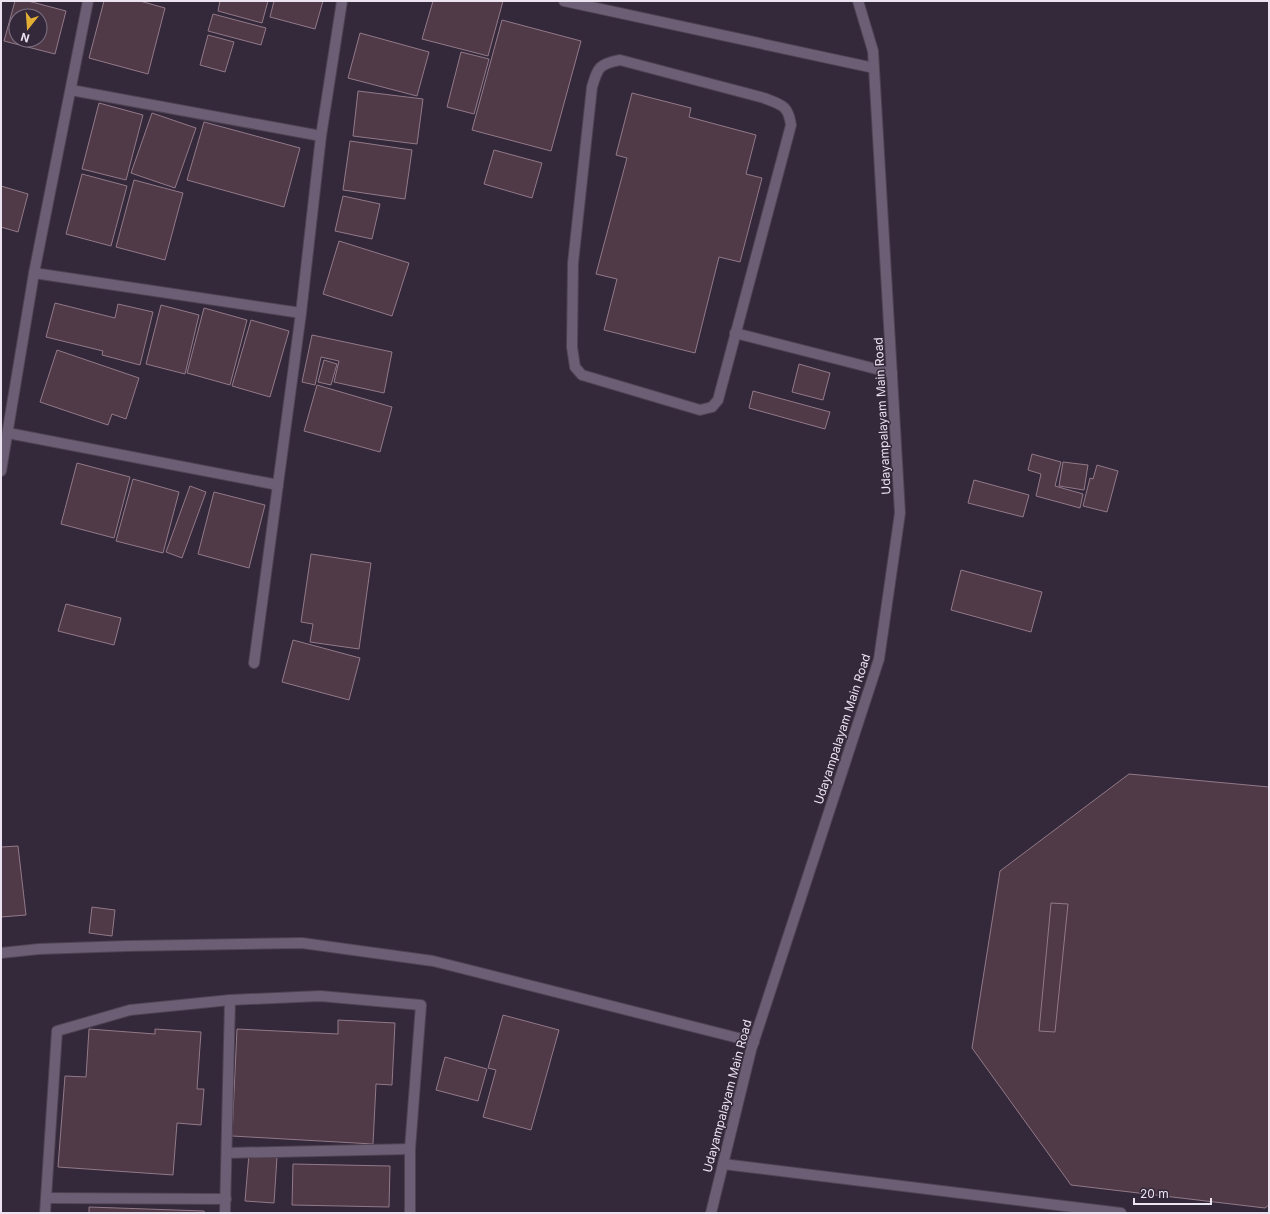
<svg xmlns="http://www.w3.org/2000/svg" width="1270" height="1214" viewBox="0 0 1270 1214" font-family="Inter,sans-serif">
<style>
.building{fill:#503a48;stroke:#927988;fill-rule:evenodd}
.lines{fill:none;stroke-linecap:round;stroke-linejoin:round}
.service-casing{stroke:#4e4353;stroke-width:12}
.minor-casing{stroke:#4e4353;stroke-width:12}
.service{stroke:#6c5e74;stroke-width:10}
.minor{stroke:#6c5e74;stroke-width:10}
.labels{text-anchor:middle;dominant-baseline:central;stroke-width:3;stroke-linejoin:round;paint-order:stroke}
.street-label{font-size:12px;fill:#ebe3f0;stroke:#34283b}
</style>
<rect width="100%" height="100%" fill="#34283b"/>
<g class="building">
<path d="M15,1H28L66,11L55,54L4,41ZM16,16H40V40H16Z"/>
<polygon points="104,1 140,1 165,8 148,74 89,58"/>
<polygon points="220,1 268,1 262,23 218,11"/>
<polygon points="274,1 323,1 315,29 270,17"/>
<polygon points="433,1 503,1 488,56 422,39"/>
<polygon points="213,14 266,28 261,45 208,31"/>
<polygon points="502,20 581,41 551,151 472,130"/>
<polygon points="360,33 429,52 417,96 348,78"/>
<polygon points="208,35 234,42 225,72 200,65"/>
<polygon points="461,52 489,59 474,114 447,107"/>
<polygon points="358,91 423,99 417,144 353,136"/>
<polygon points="632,93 691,108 689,117 756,135 746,174 762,178 740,262 719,257 695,353 604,330 617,279 596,274 627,158 616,155"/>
<polygon points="99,103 143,115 126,180 82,169"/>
<polygon points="152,113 196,128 175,188 131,173"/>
<polygon points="204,122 300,148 284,207 187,180"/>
<polygon points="350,141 412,150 405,199 343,190"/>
<polygon points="494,150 542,163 532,198 484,184"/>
<polygon points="82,174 127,186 111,246 66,234"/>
<polygon points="134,180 183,193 165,260 116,247"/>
<polygon points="1,186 28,194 18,232 1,227"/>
<polygon points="343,196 380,204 372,239 335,231"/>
<polygon points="339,241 409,263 392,316 323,294"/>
<polygon points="55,303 115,318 118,304 153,312 140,365 102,355 103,351 46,337"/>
<polygon points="161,305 199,315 185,374 146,364"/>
<polygon points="204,308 247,320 230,385 187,373"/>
<polygon points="251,320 289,331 270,397 232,386"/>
<polygon points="312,335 392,352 384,393 334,382 339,361 321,357 315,385 302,382"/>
<polygon points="57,350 139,378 126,419 112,414 108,425 40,402"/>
<polygon points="324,360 337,364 331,385 318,382"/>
<polygon points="799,364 830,373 823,400 792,392"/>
<polygon points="317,385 392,407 380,452 304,431"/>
<polygon points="753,391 830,412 825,429 749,408"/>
<polygon points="1032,454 1061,462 1055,486 1083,494 1080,508 1036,496 1041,474 1028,470"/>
<polygon points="1063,462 1088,465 1084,490 1059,486"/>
<polygon points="77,463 130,477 114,538 61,524"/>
<polygon points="1097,465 1118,471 1107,512 1083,506 1090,478 1093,479"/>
<polygon points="133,479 179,492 163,553 116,541"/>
<polygon points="974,480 1029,495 1023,517 968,503"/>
<polygon points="190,486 206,492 182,558 166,552"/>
<polygon points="214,492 265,505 249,568 198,554"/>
<polygon points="311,554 371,563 359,649 310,642 313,624 301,622"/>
<polygon points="961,570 1042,592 1031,632 951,610"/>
<polygon points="66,604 121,618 114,645 58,631"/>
<polygon points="293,640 360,658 349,700 282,682"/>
<polygon points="1129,774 1269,787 1269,1205 1265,1208 1071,1185 972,1048 1000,871"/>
<polygon points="18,846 26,915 1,917 1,847"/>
<polygon points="1051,903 1068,904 1055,1032 1039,1031"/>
<polygon points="92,907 115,910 112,936 89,933"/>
<polygon points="503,1015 559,1030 531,1130 483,1117 496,1070 488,1068"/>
<polygon points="338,1020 395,1023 392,1085 376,1084 373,1144 232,1136 237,1029 338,1034"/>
<polygon points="89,1029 155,1034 155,1029 201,1032 197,1089 204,1089 201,1125 177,1123 173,1175 58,1167 65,1076 86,1077"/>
<polygon points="445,1057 487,1069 478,1101 436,1090"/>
<polygon points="249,1154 277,1157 274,1203 245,1201"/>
<polygon points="293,1164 390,1166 389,1207 292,1205"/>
<polygon points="89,1207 204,1211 204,1213 89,1213"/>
</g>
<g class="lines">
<g class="service-casing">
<g id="service">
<path d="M620,60L764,98C782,105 788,105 791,125L718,400L712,407L700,410L582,375L575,367L572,347L573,263L592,87C598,67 599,64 620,60Z"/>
<polyline points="71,90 321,136"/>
<polyline points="34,273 301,313"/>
<polyline points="735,333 892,373"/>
<polyline points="8,433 278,485"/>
<polyline points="1,471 34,273 88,1"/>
<polyline points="254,663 301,313 321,136 342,1"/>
</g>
</g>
<g class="minor-casing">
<g id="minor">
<polyline points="564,1 874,68"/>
<polyline points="1,953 39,949 127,946 302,943 433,961 754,1042"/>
<polyline points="227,1153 410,1149"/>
<polyline points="723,1164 1121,1213"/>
<polyline points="46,1198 226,1199"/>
<polyline points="45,1213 57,1031 130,1010 230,1000 320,996 421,1005 410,1149 410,1213"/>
<polyline points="225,1213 230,1000"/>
<polyline points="711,1213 751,1050 879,659 900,513 873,51 858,1"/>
</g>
</g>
<use href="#service" class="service"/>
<use href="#minor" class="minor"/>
</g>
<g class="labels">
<g class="street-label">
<text transform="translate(882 416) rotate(-93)">Udayampalayam Main Road</text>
<text transform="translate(842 729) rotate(-72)">Udayampalayam Main Road</text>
<text transform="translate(727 1096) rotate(-75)">Udayampalayam Main Road</text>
</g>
</g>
<rect width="1270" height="1214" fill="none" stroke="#ebe3f0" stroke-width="4"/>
<g transform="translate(28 28) rotate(197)"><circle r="19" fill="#34283b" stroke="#7d7383"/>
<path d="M0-3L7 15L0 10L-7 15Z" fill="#e2af34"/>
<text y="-6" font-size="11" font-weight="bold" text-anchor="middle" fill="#ebe3f0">N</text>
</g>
<path d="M1134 1198v6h77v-6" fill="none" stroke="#ebe3f0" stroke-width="2"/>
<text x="1140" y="1198" font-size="12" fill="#ebe3f0" stroke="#34283b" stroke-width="3" paint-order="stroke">20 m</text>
</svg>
